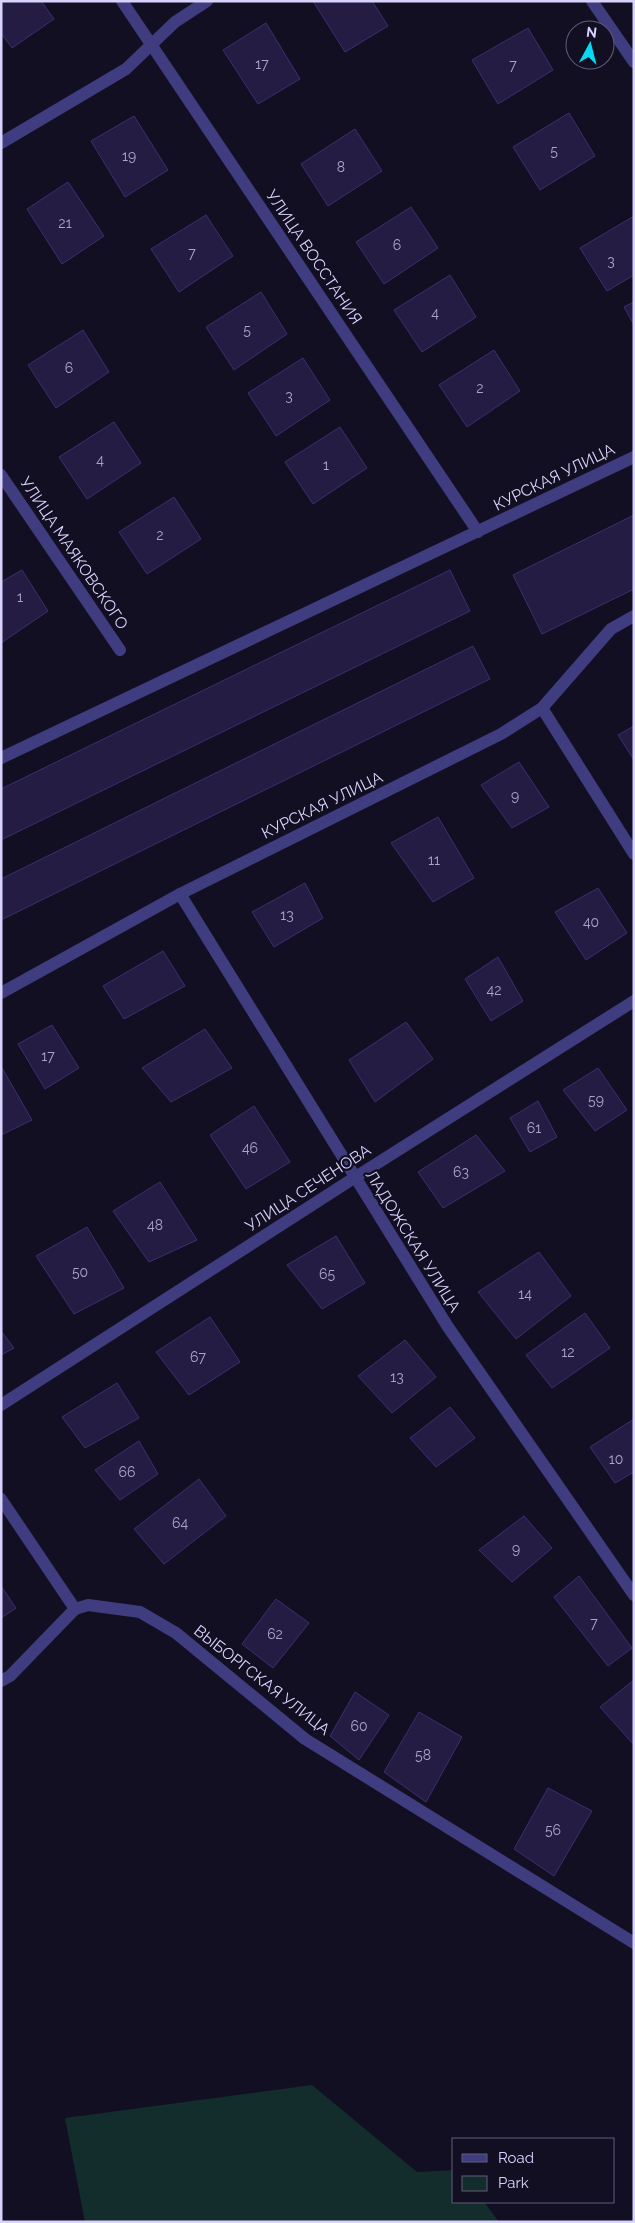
<svg xmlns="http://www.w3.org/2000/svg" width="635" height="2223" viewBox="0 0 635 2223" font-family="Raleway,sans-serif">
<style>
.green{fill:#122d2c}
.building{fill:#241c43;stroke:#3c2f6f}
.lines{fill:none;stroke-linecap:round;stroke-linejoin:round}
.minor{stroke:#3f3c80;stroke-width:12}
.labels{text-anchor:middle;dominant-baseline:central;stroke-width:4.5;stroke-linejoin:round;paint-order:stroke}
.number-label{font-size:14px;fill:#aba5ce}
.street-label{font-size:16px;fill:#d8d3fd;stroke:#130f23}
</style>
<rect width="100%" height="100%" fill="#130f23"/>
<polygon class="green" points="312,2085 417,2172 454,2170 454,2202 484,2202 499,2222 85,2222 65,2118"/>
<g class="building">
<polygon points="1,1 41,1 54,19 12,48 1,33"/>
<polygon points="313,1 372,1 388,26 345,52"/>
<polygon points="266,23 300,79 258,104 223,50"/>
<polygon points="528,28 553,70 498,104 472,60"/>
<polygon points="569,113 595,156 540,190 513,147"/>
<polygon points="134,116 168,170 125,197 91,141"/>
<polygon points="355,129 382,171 328,206 301,164"/>
<polygon points="68,182 104,236 62,264 27,209"/>
<polygon points="411,207 438,248 384,284 356,242"/>
<polygon points="206,215 233,256 179,292 151,249"/>
<polygon points="634,216 634,275 607,291 580,248"/>
<polygon points="450,275 476,317 422,352 394,310"/>
<polygon points="261,292 287,334 234,370 206,327"/>
<polygon points="634,302 634,325 624,307"/>
<polygon points="83,330 109,372 56,408 28,365"/>
<polygon points="494,350 520,391 467,427 439,385"/>
<polygon points="303,358 330,400 276,436 248,393"/>
<polygon points="114,422 141,463 87,499 59,457"/>
<polygon points="340,427 367,468 313,504 285,462"/>
<polygon points="174,497 201,539 147,574 119,532"/>
<polygon points="634,515 634,589 542,634 513,575"/>
<polygon points="22,570 48,611 1,643 1,582"/>
<polygon points="450,570 470,611 1,840 1,789"/>
<polygon points="473,646 490,679 1,920 1,879"/>
<polygon points="634,726 634,760 618,735"/>
<polygon points="519,762 549,807 512,828 481,785"/>
<polygon points="438,817 474,878 433,902 391,843"/>
<polygon points="305,883 323,918 274,947 252,912"/>
<polygon points="598,888 627,933 586,960 555,912"/>
<polygon points="163,951 185,986 124,1019 103,986"/>
<polygon points="498,957 523,1001 491,1021 465,979"/>
<polygon points="406,1022 433,1059 375,1102 349,1060"/>
<polygon points="52,1025 79,1068 45,1089 18,1044"/>
<polygon points="205,1029 232,1068 171,1102 142,1068"/>
<polygon points="2,1068 32,1120 1,1135 1,1069"/>
<polygon points="598,1068 627,1110 595,1131 563,1090"/>
<polygon points="538,1101 557,1137 530,1152 510,1118"/>
<polygon points="254,1106 290,1162 246,1189 210,1135"/>
<polygon points="476,1135 505,1171 443,1208 418,1172"/>
<polygon points="160,1182 197,1240 149,1262 113,1211"/>
<polygon points="87,1227 124,1288 74,1314 36,1256"/>
<polygon points="336,1236 365,1283 322,1309 287,1265"/>
<polygon points="539,1252 571,1296 516,1339 478,1292"/>
<polygon points="585,1313 610,1348 552,1388 526,1355"/>
<polygon points="210,1317 240,1362 189,1395 156,1352"/>
<polygon points="1,1331 14,1348 1,1355"/>
<polygon points="405,1340 436,1377 392,1413 358,1376"/>
<polygon points="117,1383 139,1418 85,1448 62,1417"/>
<polygon points="450,1407 475,1438 436,1467 410,1438"/>
<polygon points="634,1419 634,1472 615,1483 590,1447"/>
<polygon points="139,1441 158,1474 120,1500 95,1470"/>
<polygon points="199,1479 226,1516 164,1564 134,1529"/>
<polygon points="524,1516 552,1548 512,1582 479,1550"/>
<polygon points="579,1576 632,1648 608,1666 554,1597"/>
<polygon points="1,1586 16,1608 1,1618"/>
<polygon points="276,1599 309,1623 273,1668 242,1644"/>
<polygon points="634,1680 634,1745 600,1707"/>
<polygon points="355,1692 389,1715 359,1760 330,1736"/>
<polygon points="419,1712 462,1737 426,1802 384,1772"/>
<polygon points="548,1788 592,1811 554,1876 514,1849"/>
</g>
<g class="lines">
<g class="minor">
<polyline points="122,1 478,532"/>
<polyline points="592,1 634,62"/>
<polyline points="1,143 126,69 175,22 207,1"/>
<polyline points="1,475 120,650"/>
<polyline points="542,708 634,854"/>
<polyline points="1,758 634,457"/>
<polyline points="180,894 448,1327 634,1595"/>
<polyline points="1,993 180,894 501,734 542,708 611,629 634,616"/>
<polyline points="1,1405 354,1178 634,1001"/>
<polyline points="1,1499 75,1609"/>
<polyline points="1,1681 10,1676 75,1609 88,1605 140,1612 176,1633 305,1739 634,1943"/>
</g>
</g>
<g class="labels">
<g class="number-label">
<text x="262" y="64">17</text>
<text x="513" y="65">7</text>
<text x="554" y="151">5</text>
<text x="129" y="156">19</text>
<text x="341" y="167">8</text>
<text x="65" y="223">21</text>
<text x="397" y="245">6</text>
<text x="192" y="253">7</text>
<text x="611" y="261">3</text>
<text x="435" y="313">4</text>
<text x="247" y="330">5</text>
<text x="69" y="368">6</text>
<text x="480" y="388">2</text>
<text x="289" y="396">3</text>
<text x="100" y="460">4</text>
<text x="326" y="465">1</text>
<text x="160" y="535">2</text>
<text x="20" y="597">1</text>
<text x="515" y="796">9</text>
<text x="434" y="860">11</text>
<text x="287" y="915">13</text>
<text x="591" y="922">40</text>
<text x="494" y="990">42</text>
<text x="48" y="1056">17</text>
<text x="596" y="1100">59</text>
<text x="534" y="1128">61</text>
<text x="250" y="1148">46</text>
<text x="461" y="1172">63</text>
<text x="155" y="1225">48</text>
<text x="80" y="1272">50</text>
<text x="327" y="1274">65</text>
<text x="525" y="1294">14</text>
<text x="568" y="1352">12</text>
<text x="198" y="1357">67</text>
<text x="397" y="1377">13</text>
<text x="616" y="1459">10</text>
<text x="127" y="1472">66</text>
<text x="180" y="1523">64</text>
<text x="516" y="1549">9</text>
<text x="594" y="1623">7</text>
<text x="275" y="1634">62</text>
<text x="359" y="1726">60</text>
<text x="423" y="1755">58</text>
<text x="553" y="1830">56</text>
</g>
<g class="street-label">
<text transform="translate(314 257) rotate(56)">УЛИЦА ВОССТАНИЯ</text>
<text transform="translate(554 477) rotate(-26)">КУРСКАЯ УЛИЦА</text>
<text transform="translate(74 553) rotate(56)">УЛИЦА МАЯКОВСКОГО</text>
<text transform="translate(322 805) rotate(-26)">КУРСКАЯ УЛИЦА</text>
<text transform="translate(308 1188) rotate(-33)">УЛИЦА СЕЧЕНОВА</text>
<text transform="translate(413 1241) rotate(58)">ЛАДОЖСКАЯ УЛИЦА</text>
<text transform="translate(262 1680) rotate(38)">ВЫБОРГСКАЯ УЛИЦА</text>
</g>
</g>
<rect width="635" height="2223" fill="none" stroke="#d8d3fd" stroke-width="5"/>
<rect x="452" y="2138" width="162" height="65" fill="#130f23" stroke="#625d7a"/>
<rect x="462" y="2154" width="25" height="8" fill="#3f3c80" stroke="#625d7a"/>
<text x="498" y="2163" font-size="15" fill="#d8d3fd">Road</text>
<rect x="462" y="2176" width="25" height="15" fill="#122d2c" stroke="#625d7a"/>
<text x="498" y="2188" font-size="15" fill="#d8d3fd">Park</text>
<g transform="translate(590 45) rotate(7)"><circle r="24" fill="#130f23" stroke="#625d7a"/>
<path d="M0-4L9 19L0 12L-9 19Z" fill="#09daf3"/>
<text y="-8" font-size="14" font-weight="bold" text-anchor="middle" fill="#d8d3fd">N</text>
</g>
</svg>
